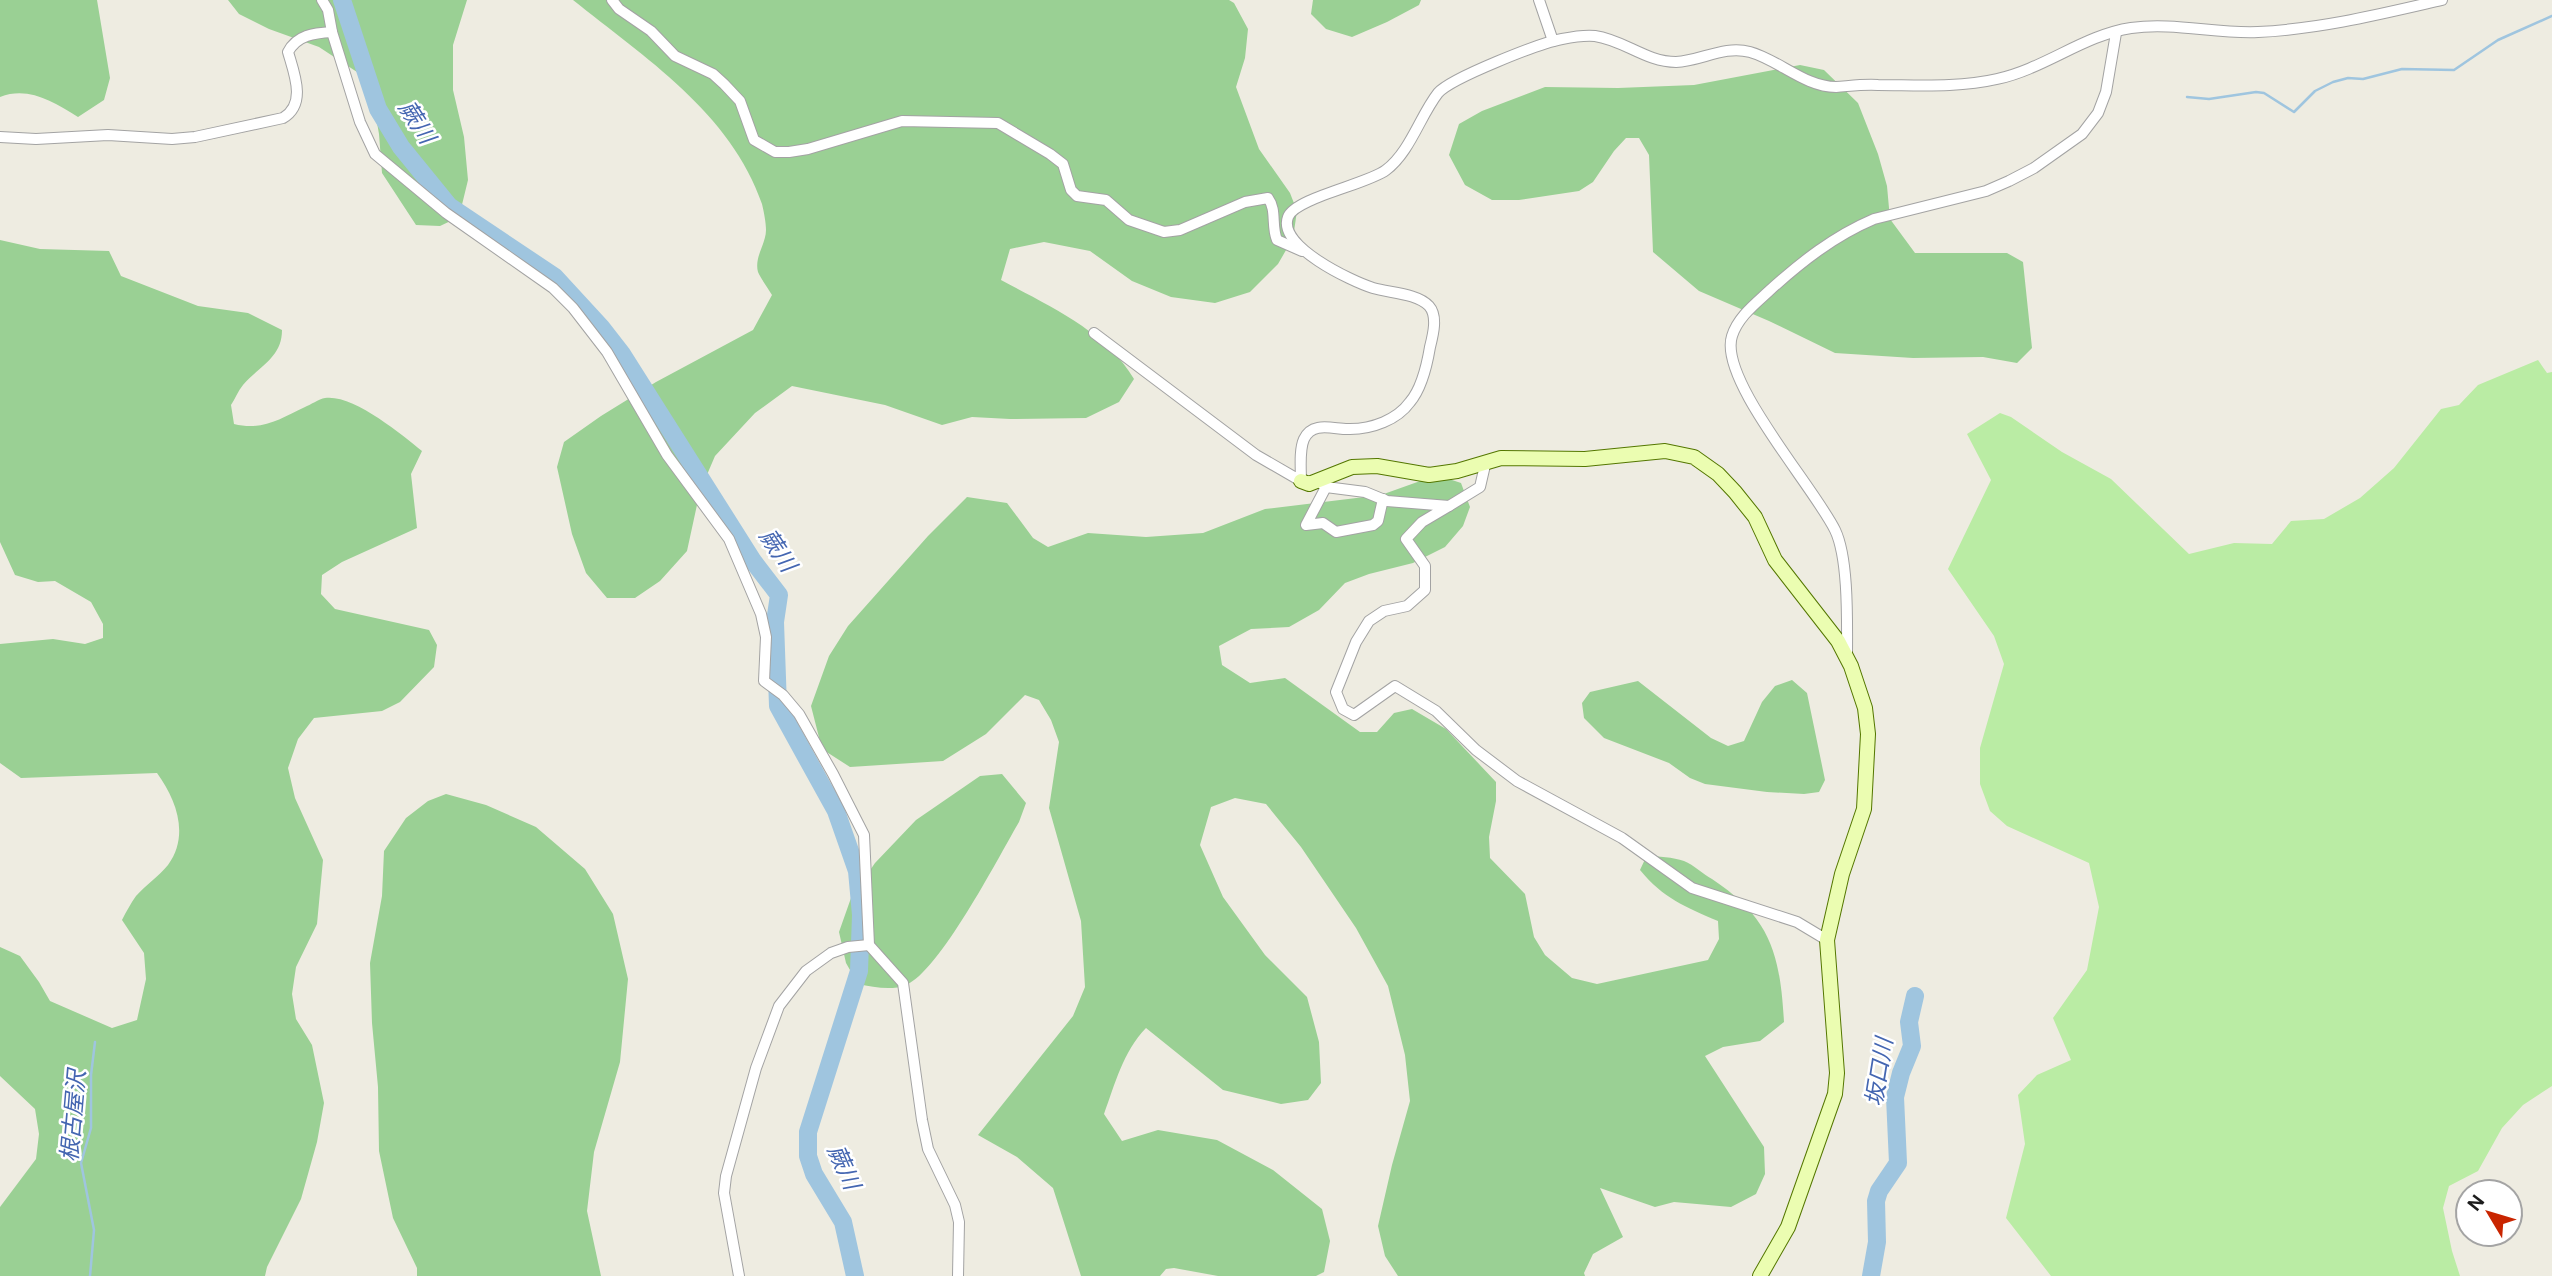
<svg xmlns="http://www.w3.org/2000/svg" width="2552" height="1276" viewBox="0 0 2552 1276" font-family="'DM Sans','Noto Sans JP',sans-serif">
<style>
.grass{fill:#baeca4}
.forest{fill:#9ad094}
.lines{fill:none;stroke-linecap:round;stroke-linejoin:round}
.stream{stroke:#9fc5df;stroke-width:2.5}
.river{stroke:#9fc5df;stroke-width:18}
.street-casing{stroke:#a3a3a3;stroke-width:12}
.secondary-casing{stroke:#547700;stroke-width:16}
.street{stroke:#fff;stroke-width:10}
.secondary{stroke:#ebfdb1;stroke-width:14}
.labels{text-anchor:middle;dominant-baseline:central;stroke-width:5;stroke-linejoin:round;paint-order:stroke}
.water-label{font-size:23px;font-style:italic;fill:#4466b1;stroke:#fff}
</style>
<rect width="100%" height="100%" fill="#eeece1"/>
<polygon class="grass" points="2538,360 2547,373 2552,372 2552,1086 2523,1105 2502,1128 2478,1171 2449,1186 2443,1208 2452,1251 2460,1276 2051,1276 2006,1218 2025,1144 2018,1095 2037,1075 2071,1060 2053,1018 2087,970 2099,907 2089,863 2007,826 1990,811 1980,784 1980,748 2004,664 1994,636 1948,569 1991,480 1967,434 2000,413 2011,417 2062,452 2111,479 2189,554 2234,543 2272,544 2291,521 2324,519 2360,498 2394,468 2441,409 2459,405 2478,385"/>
<g class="forest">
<path d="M0,0H97L110,78L104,100L78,117C53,102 29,86 0,97Z"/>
<polygon points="228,0 467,0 453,45 453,90 464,137 468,180 459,217 440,226 416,225 382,173 379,134 372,94 357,72 319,47 269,29 239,14"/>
<path d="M573,0H1229L1234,3L1248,29L1245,58L1236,87L1259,149L1290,193L1297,211L1293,238L1278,264L1250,292L1215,303L1171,297L1132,281L1090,251L1044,242L1010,249L1001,280C1049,306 1106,331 1134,379L1119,402L1086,418L1010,419L972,417L942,425L885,405L792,386L755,413L715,456L700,491L687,551L660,581L635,598H607L586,573L572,534L557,467L564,442L601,416L656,382L753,330L772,295C768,288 761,279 758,272C754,257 766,244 766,230C766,223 764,212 762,204C731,113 644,57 573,0Z"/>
<polygon points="1313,0 1421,0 1419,5 1387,22 1352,37 1326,29 1311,14"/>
<polygon points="1800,65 1824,70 1858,103 1878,154 1887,186 1890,219 1915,253 2007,253 2023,262 2032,348 2017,363 1983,357 1913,358 1835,353 1769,321 1699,291 1653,252 1649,155 1639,138 1626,138 1614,151 1593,182 1579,191 1519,200 1492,200 1465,185 1449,155 1459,124 1482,111 1545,87 1618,88 1694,85"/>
<path d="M0,240L40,249L109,251L121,276L198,306L248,313L282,330C282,358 259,366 243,385C238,391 235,399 231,405L234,424C262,431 280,419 305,407C310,405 319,399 325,398C353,394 401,434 422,451L411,474L417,528L342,562L322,575L321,594L335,609L429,630L437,645L434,667L400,702L382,711L314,718L298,739L288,768L295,798L323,860L317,924L296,967L292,994L296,1019L312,1045L324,1103L317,1142L301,1199L267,1267L265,1276H0V1207L36,1159L39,1134L35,1109L0,1076V947L20,956L39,982L50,1001L112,1028L137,1020L146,979L144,953L122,920C126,912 131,903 136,896C146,885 159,876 168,865C190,835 176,799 157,773L21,778L0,763V644L53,639L85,644L103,638V624L91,602L55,581L38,582L15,575L0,542Z"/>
<path d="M1437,475L1461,483L1470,507L1463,526L1445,547L1413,563L1369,574L1345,583L1319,610L1289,627L1251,629L1219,646L1222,665L1250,683L1285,678L1360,732H1377L1394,713L1412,709L1446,729L1496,782V801L1489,837L1490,858L1525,894L1534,937L1545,955L1572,978L1597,984L1708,960L1719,939L1718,921C1685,907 1663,898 1640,870L1647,855C1658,857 1673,857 1684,861C1694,865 1703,874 1712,879C1771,918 1780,954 1784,1022L1760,1041L1723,1047L1705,1056L1764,1147L1765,1174L1756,1194L1731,1207L1674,1202L1655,1207L1600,1188L1623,1237L1593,1254L1584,1273L1585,1276H1398L1385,1256L1378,1226L1392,1165L1410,1101L1405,1055L1388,986L1356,928L1301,847L1266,804L1235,798L1211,807L1200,845L1223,897L1265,955L1307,997L1319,1042L1321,1083L1308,1100L1281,1104L1223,1090L1146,1028C1123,1052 1115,1084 1104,1114L1122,1141L1158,1130L1217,1140L1273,1170L1322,1209L1330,1241L1324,1272L1316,1276H1218L1174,1268L1166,1269L1160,1276H1081L1053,1188L1017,1157L978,1135L1073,1016L1085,987L1081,921L1049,808L1059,742L1051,720L1039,700L1025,695L986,734L943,761L850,767L822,749L811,706L829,656L848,626L928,536L967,497L1007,503L1033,538L1048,547L1088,533L1146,537L1203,533L1265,509L1381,495Z"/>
<polygon points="1792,680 1807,693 1825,780 1819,792 1804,794 1767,792 1705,784 1690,778 1669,763 1604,738 1584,718 1582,703 1590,692 1638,681 1711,738 1728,746 1744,741 1762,702 1775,686"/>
<path d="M1002,774L1026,803L1019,822C999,856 940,971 906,985C891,991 874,987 858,984L846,963L839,932L851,898L875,863L916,820L980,776Z"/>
<polygon points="446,794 486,805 536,827 585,869 613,914 628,979 620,1062 594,1152 587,1211 601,1276 417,1276 417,1268 393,1218 379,1151 378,1087 372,1023 370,963 382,896 384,851 406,818 428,801"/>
</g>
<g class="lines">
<g class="stream">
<polyline points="2187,97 2209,99 2256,92 2264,93 2294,112 2315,91 2333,82 2348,78 2363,79 2402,69 2454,70 2498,40 2552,16"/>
<polyline points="90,1276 94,1230 81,1163 91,1128 91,1075 95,1042"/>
</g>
<g class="river">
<polyline points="342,0 378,109 401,147 449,206 555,277 601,327 622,354 753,561 779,595 775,622 778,706 836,811 857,871 861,915 859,971 808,1132 808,1156 814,1174 843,1222 855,1276"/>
<polyline points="1871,1276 1877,1242 1876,1201 1879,1191 1898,1163 1895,1097 1901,1073 1912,1046 1909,1022 1915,996"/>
</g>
<g class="street-casing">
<g id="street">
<polyline points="322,0 328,10 332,32 360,122 375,154 446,213 553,288 573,308 607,352 667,455 729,539 761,614 766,637 764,681 783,695 799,714 833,774 864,835 869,945 903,983 922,1120 928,1149 955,1205 959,1222 958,1276"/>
<path d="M612,0L619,9L651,31L675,56L713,74L724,84L740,101L754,140L775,152H789L808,149L902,121L998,123L1050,154L1063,164L1071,190L1077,196L1106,200L1129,220L1164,232L1180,230L1245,202L1268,198C1277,210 1271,226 1277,240L1302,251"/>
<polyline points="1539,0 1553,41"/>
<path d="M0,137L36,139L108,135L172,139L195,137L283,118C307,104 294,73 288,52C297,35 314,33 332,32"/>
<path d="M1094,333L1256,455L1301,481C1301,469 1299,450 1304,439C1313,420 1335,430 1350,429C1372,429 1397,420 1410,402C1422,388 1427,365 1430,347C1433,335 1438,316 1429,306C1417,293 1389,293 1373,288C1351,281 1277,246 1288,217C1295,198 1368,184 1386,170C1410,152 1420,116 1438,93C1451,78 1540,43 1562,39C1572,37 1585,35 1595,36C1624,40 1646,62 1676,62C1701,61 1724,45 1750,52C1779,60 1805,87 1836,87C1850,86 1864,84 1878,85C1917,85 1958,88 1997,79C2044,69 2084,35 2131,28C2174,22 2216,34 2258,32C2321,29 2381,14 2442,0"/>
<polyline points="1318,481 1326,487 1365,492 1387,501 1449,506 1422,522 1406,539 1425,566 1425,590 1407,606 1384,611 1369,621 1356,642 1336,692 1343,709 1354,715 1395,686 1436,711 1476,750 1517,781 1622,838 1692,888 1797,922 1827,940"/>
<polyline points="1326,487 1306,525 1323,523 1336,532 1373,525 1378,521 1383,499"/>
<polyline points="1449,506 1480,487 1486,461"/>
<path d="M1847,657C1847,625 1849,559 1835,530C1814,487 1718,379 1732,336C1738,317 1755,304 1769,291C1801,262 1834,236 1874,219L1986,191L2009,181L2034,168L2082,134L2098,113L2106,92L2116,33"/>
<polyline points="739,1276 724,1193 726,1176 756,1068 779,1006 806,971 831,953 848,947 869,945"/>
</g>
</g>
<g class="secondary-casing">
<polyline id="secondary" points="1301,481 1309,484 1352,467 1377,466 1429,475 1457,471 1501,458 1585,459 1665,451 1694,457 1718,474 1735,492 1755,517 1775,560 1838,641 1851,666 1865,708 1868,734 1864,809 1842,874 1827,940 1837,1073 1835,1094 1788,1227 1760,1276"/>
</g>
<use href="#street" class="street"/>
<use href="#secondary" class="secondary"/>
</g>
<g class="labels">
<g class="water-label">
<text transform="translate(417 122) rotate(57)">蕨川</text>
<text transform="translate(778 550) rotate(56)">蕨川</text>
<text transform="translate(1879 1072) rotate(-81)">坂口川</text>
<text transform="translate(73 1116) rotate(-85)">根古屋沢</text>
<text transform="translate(844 1167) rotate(66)">蕨川</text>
</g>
</g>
<g transform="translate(2489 1213) rotate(308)"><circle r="33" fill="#ffffff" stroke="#a4a4a4" stroke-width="2"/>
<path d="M0-5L12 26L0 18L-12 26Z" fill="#c92500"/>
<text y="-10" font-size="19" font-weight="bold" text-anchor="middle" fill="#1c1c1c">N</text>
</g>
</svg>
